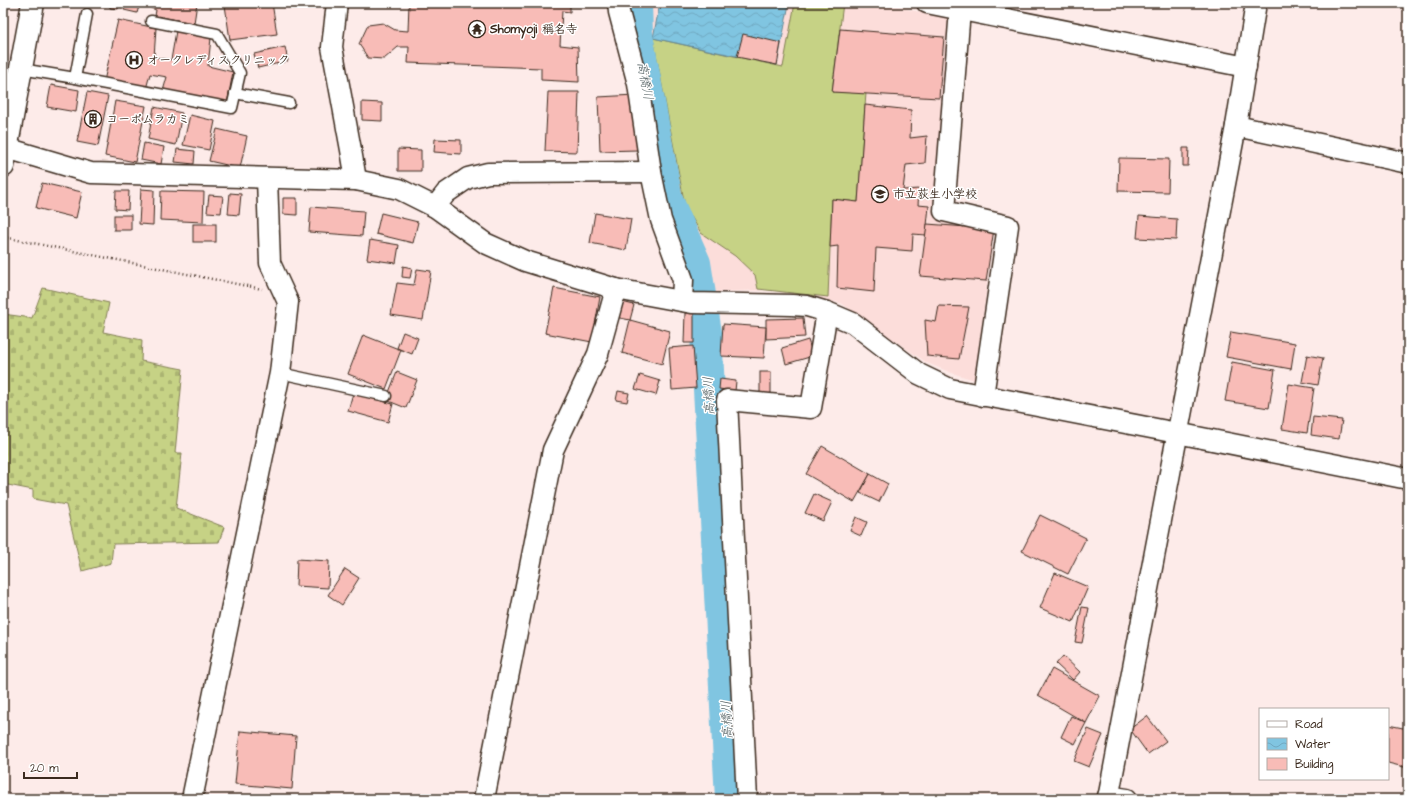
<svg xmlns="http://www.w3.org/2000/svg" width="1411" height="802" viewBox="0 0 1411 802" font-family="'Architects Daughter','Klee One',sans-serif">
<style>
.built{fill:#fcddda}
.grass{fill:#c6d285;stroke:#807e52}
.cemetery{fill:url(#cemetery-stones);stroke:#807e52}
.water{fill:url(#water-waves);stroke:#648793}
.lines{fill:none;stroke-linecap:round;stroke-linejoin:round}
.river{stroke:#80c5e1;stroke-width:32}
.building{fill:#f8bcb7;stroke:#3b2a1e}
.service-casing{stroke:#3b2a1e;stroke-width:13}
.minor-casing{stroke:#3b2a1e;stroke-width:23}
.primary-casing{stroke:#3b2a1e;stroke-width:25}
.path{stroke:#3b2a1e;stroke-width:2.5;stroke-dasharray:1 3;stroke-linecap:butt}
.service{stroke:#fff;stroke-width:10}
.minor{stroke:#fff;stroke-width:20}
.primary{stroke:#fff;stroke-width:22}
.labels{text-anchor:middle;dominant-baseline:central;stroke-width:3;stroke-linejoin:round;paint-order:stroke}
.poi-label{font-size:12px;font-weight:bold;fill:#3b2a1e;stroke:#fff;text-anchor:start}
.water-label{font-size:13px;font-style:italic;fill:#536062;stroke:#fff}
</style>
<defs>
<pattern id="cemetery-stones" width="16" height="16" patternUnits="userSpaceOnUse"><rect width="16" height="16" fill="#c6d285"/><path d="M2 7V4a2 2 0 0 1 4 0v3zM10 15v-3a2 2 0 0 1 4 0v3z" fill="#abb472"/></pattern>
<pattern id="water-waves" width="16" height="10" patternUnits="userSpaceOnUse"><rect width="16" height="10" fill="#80c5e1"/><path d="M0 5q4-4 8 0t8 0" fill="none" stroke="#70a9c1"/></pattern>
</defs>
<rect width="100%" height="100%" fill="#fdebe9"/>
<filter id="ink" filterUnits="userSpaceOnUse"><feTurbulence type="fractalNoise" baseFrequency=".025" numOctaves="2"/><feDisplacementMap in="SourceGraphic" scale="8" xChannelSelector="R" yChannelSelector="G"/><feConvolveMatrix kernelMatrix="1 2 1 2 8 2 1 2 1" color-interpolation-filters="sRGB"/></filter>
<g filter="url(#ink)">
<polygon class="built" points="648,3 875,3 950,18 935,214 994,229 975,380 952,373 927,363 841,303 767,290 710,292 708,271 685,214 649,25"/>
<polygon class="grass" points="795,3 843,3 832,92 866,93 858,202 832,199 828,297 758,289 755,275 735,256 701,233 685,206 653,38 783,67"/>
<polygon class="cemetery" points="43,288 109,303 103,332 142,340 141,361 183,369 175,453 182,453 176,508 224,527 219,542 113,544 111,563 82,571 66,505 33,499 33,490 3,484 3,314 32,318"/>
<polygon class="water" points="660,3 789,4 777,65 653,38"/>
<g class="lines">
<polyline class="river" points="636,3 637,35 667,200 695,263 706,333 731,799"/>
</g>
<g class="building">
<polygon points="88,3 106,3 106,6"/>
<polygon points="110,3 119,3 118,9 110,8"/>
<polygon points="125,3 140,3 137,13 124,10"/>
<polygon points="147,3 197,3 194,23 155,16 156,10 146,6"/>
<polygon points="238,3 272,3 277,34 230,40 225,5"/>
<polygon points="409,3 570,3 570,12 562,11 560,45 578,47 579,82 541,80 541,68 408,63 409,47 398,47 384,59 368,58 359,44 368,25 383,23 395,30 408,31"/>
<polygon points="118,20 156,28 154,57 171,60 176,31 211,38 208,66 233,72 227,104 163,91 167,77 150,74 146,89 104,81"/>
<polygon points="840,29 944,37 939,98 832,92"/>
<polygon points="743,34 781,43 777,65 737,57"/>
<polygon points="285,47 288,61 258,68 254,54"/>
<polygon points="51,85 79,90 76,112 47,107"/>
<polygon points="87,92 108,96 98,146 77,142"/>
<polygon points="548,92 579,92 577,152 545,151"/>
<polygon points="635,95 637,150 600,151 598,97"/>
<polygon points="115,101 146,106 135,162 105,156"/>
<polygon points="362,102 382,103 382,121 362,120"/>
<polygon points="865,105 911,110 910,138 927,136 925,163 906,165 903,190 919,189 918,205 929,206 926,235 913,234 912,251 876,248 874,292 837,288 838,246 830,247 832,199 858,202"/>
<polygon points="154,107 182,113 176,145 148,139"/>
<polygon points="190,115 215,121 209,150 183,145"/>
<polygon points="217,129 247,136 240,168 209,161"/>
<polygon points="435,139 461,140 461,154 434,152"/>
<polygon points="144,143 164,147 161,164 141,160"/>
<polygon points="1183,148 1189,148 1188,166 1183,166"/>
<polygon points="177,149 195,151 194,164 175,162"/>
<polygon points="398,149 421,150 421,171 398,171"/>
<polygon points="1119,158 1169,159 1168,192 1118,191"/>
<polygon points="42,183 82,192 76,218 36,208"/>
<polygon points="141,189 154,190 153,225 139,224"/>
<polygon points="116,191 129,191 128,210 115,209"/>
<polygon points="161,191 204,192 203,222 160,220"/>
<polygon points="230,193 241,194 239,215 228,214"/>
<polygon points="209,195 223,196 221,213 207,212"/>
<polygon points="283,198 297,198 297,215 283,214"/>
<polygon points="311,207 364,211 362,236 309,232"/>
<polygon points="381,213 418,222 413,243 376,234"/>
<polygon points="595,213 631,219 626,250 590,243"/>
<rect x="114" y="215" width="17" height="15"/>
<polygon points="1139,216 1177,219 1176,240 1137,238"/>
<rect x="193" y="224" width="23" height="18"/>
<polygon points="927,224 994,229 986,281 920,276"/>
<polygon points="370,240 399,245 396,263 367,259"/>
<polygon points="403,266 412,268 410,278 402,277"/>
<polygon points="417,269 431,271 423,320 391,315 397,283 414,285"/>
<polygon points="554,288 600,297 592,342 545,333"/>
<polygon points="618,301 634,305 630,320 615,317"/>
<polygon points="939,306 969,307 959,359 927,356 925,320 936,322"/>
<polygon points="685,313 694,313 694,343 684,343"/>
<polygon points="803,318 805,337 766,339 766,319"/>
<polygon points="630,320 670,331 662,364 622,353"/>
<polygon points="723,324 766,327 764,358 721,356"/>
<polygon points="403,332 418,338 412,354 397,348"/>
<polygon points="1231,332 1295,343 1291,369 1226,357"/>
<polygon points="363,335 401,350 386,389 348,374"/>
<polygon points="808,340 813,356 786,364 782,348"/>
<polygon points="693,346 696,388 672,390 669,348"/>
<polygon points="1307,355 1323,358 1318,385 1302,382"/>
<polygon points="1232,362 1275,370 1269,408 1225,401"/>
<polygon points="397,372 417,380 406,408 386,400"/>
<rect x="760" y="372" width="11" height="24"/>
<polygon points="640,375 660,381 656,395 635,389"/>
<polygon points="720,379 736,381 735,391 719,389"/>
<polygon points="1289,384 1314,388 1307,433 1282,429"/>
<polygon points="618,391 629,393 627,402 616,400"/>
<polygon points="353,393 393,404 388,422 348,411"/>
<polygon points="1313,417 1342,420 1339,439 1311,435"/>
<polygon points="822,446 870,474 854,502 806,474"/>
<polygon points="870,474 888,484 879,502 860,493"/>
<polygon points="814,494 832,502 823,521 805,513"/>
<polygon points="3,500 6,501 3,515"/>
<polygon points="1040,515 1086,538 1068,574 1022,551"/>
<polygon points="856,517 867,522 861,536 850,531"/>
<polygon points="297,559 329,561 328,588 296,586"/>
<polygon points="345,569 359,578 342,605 328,595"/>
<polygon points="1055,573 1088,587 1073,622 1040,608"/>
<polygon points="1082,607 1089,608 1082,643 1075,642"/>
<polygon points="1063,656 1080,672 1073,680 1056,664"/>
<polygon points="1052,669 1100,696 1086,723 1038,695"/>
<polygon points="1071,716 1086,723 1075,744 1061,737"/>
<polygon points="1147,716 1166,741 1148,754 1130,729"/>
<polygon points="1388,725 1408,729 1408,768 1388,763"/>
<polygon points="1088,729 1103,735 1089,767 1074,761"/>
<polygon points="240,731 296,736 292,789 235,784"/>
</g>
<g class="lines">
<g class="service-casing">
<g id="service">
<polyline points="21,69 75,78 87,14"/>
<polyline points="75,78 232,108 240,73 217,34 151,21"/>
<polyline points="235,93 289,103"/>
<polyline points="280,373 386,396"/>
</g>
</g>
<g class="minor-casing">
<g id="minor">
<polyline points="337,3 332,47 351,150 356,180"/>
<polyline points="618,3 619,12 638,84 651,172 661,220 683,280 682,301"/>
<polyline points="927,3 1246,67"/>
<polyline points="960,10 944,211 1008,226 983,396"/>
<polyline points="1236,126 1408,163"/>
<polyline points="3,147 91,173 356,180 399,189 435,207 485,243 525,261 616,289 692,303 792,305 807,306 827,312 853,323 919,374 950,389 1177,433 1408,479"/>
<polyline points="435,207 446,193 468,178 488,173 651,172"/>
<polyline points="1108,796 1127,799"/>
<polyline points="192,799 280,373 288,302 270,263 267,178"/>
<polyline points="484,799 553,450 598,354 616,289"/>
<polyline points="747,799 727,400 811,408 827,312"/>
<polyline points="1108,799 1236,126 1256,3"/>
</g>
</g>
<g class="primary-casing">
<polyline id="primary" points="3,166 33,3"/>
</g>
<polyline class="path" points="3,237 262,289"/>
<use href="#service" class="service"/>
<use href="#minor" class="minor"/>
<use href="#primary" class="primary"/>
</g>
</g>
<defs>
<g id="temple-ring" transform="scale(0.9)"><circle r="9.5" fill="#fff" stroke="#3b2a1e" stroke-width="1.5"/><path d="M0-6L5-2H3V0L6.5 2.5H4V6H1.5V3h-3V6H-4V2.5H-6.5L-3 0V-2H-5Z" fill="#3b2a1e"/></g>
<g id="hospital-ring" transform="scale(0.9)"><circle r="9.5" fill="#fff" stroke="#3b2a1e" stroke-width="1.5"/><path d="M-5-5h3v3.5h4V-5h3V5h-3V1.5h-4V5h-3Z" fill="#3b2a1e"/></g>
<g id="building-ring" transform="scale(0.9)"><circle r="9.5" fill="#fff" stroke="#3b2a1e" stroke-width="1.5"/><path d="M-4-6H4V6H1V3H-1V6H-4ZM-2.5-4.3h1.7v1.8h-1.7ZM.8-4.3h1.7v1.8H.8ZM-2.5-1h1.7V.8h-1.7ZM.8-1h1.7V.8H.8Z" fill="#3b2a1e"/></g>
<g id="school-ring" transform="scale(0.9)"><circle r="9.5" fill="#fff" stroke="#3b2a1e" stroke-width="1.5"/><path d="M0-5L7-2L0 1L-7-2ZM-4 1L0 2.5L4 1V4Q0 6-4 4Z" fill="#3b2a1e"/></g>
</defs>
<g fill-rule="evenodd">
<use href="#temple-ring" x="477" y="29"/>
<use href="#hospital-ring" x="134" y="60"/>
<use href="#building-ring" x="93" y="119"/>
<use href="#school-ring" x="880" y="194"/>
</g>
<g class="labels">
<g class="poi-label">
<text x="490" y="29">Shomyoji 稱名寺</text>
<text x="147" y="60">オークレディスクリニック</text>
<text x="106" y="119">コーポムラカミ</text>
<text x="893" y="194">市立荻生小学校</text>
</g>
<g class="water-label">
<text transform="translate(645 81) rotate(80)">高橋川</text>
<text transform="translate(709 396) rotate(-93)">高橋川</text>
<text transform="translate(727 720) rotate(-93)">高橋川</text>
</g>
</g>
<rect width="1411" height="802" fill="none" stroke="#fff" stroke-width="16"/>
<rect x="8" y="8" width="1395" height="786" fill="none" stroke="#3b2a1e" stroke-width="1.5" filter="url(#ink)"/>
<rect x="1259" y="708" width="130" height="72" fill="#ffffff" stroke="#b1aaa5"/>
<rect x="1267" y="721" width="20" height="6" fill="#ffffff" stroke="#b1aaa5"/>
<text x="1295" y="728" font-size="12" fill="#3b2a1e">Road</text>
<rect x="1267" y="738" width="20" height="12" fill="url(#water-waves)" stroke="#b1aaa5"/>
<text x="1295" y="748" font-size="12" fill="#3b2a1e">Water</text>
<rect x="1267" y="758" width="20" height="12" fill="#f8bcb7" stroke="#b1aaa5"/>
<text x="1295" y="768" font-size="12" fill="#3b2a1e">Building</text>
<path d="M24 772v6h53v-6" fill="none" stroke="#3b2a1e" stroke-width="2"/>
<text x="30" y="772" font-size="12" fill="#3b2a1e" stroke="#ffffff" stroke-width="3" paint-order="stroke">20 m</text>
</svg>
